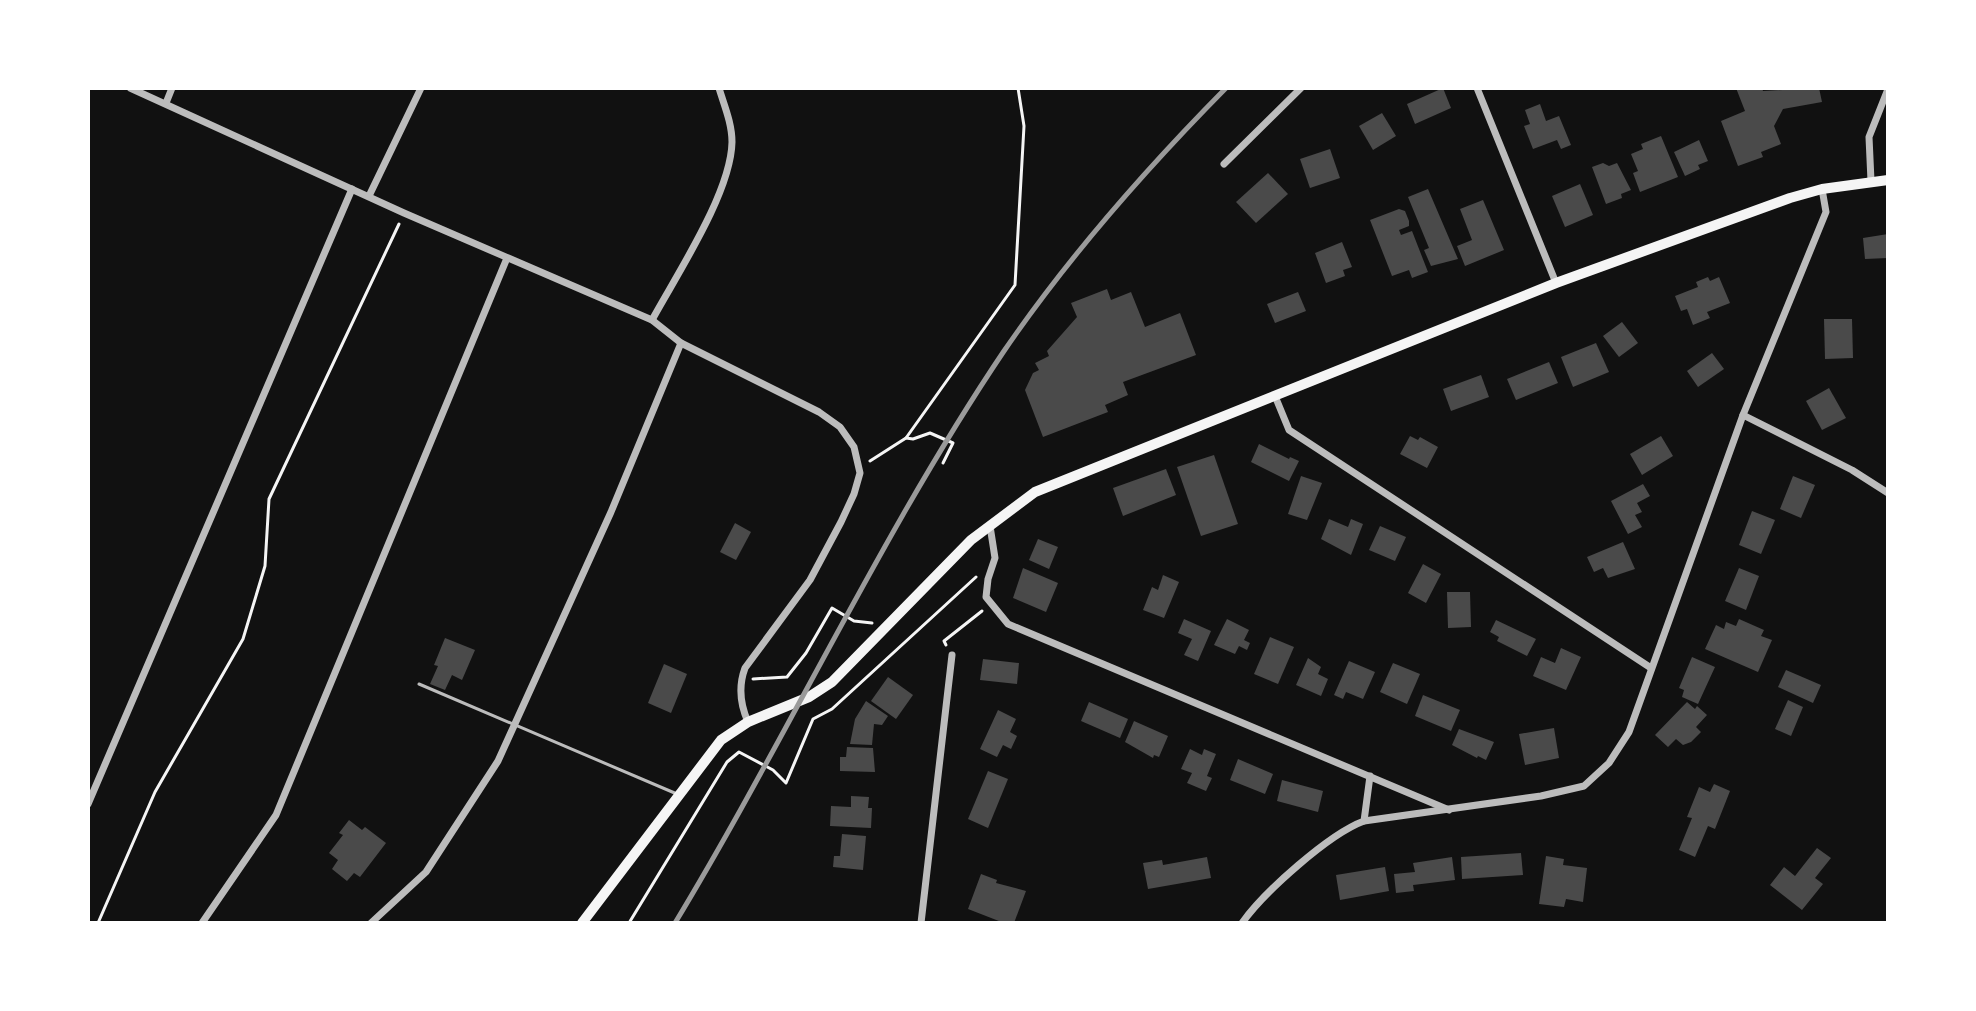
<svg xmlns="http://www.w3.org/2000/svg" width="1976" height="1011" viewBox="0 0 1976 1011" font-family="Karla,sans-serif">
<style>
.building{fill:#4a4a4a}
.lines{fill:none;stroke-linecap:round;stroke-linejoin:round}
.path{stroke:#f5f5f5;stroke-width:3}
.service{stroke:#bcbcbc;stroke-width:3}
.minor{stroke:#bcbcbc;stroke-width:7}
.secondary{stroke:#f5f5f5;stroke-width:10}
.rail{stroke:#9a9a9a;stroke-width:5}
</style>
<rect width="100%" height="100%" fill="#111"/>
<g class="building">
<polygon points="1443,88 1451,108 1415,124 1407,104"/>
<polygon points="1736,88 1762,88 1763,91 1819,88 1822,102 1783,109 1774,126 1781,144 1761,152 1763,157 1738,166 1721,121 1745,111"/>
<polygon points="1540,104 1546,121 1559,116 1571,145 1561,149 1557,140 1533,149 1524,126 1530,124 1525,110"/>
<polygon points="1382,113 1396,136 1373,150 1359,126"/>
<polygon points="1661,136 1678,177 1640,192 1633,173 1638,171 1631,154 1643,149 1641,144"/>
<polygon points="1699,140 1708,161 1698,165 1700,169 1685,176 1674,152"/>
<polygon points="1330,149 1340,178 1310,188 1300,159"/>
<polygon points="1603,163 1609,166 1617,163 1631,190 1621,194 1622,198 1606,204 1592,167"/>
<polygon points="1268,173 1288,194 1256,223 1236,202"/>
<polygon points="1580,184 1593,215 1565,227 1552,196"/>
<polygon points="1428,189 1458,259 1431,266 1424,250 1429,248 1408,197"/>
<polygon points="1483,200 1504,250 1465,266 1457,246 1472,240 1460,209"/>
<polygon points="1399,209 1405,211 1409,221 1409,226 1399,230 1401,235 1412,231 1428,272 1412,278 1409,270 1392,276 1370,220"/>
<polygon points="1888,234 1888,258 1865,259 1863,238"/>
<polygon points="1342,242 1352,267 1343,270 1345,276 1326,283 1315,253"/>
<polygon points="1708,277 1710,281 1719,277 1730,303 1707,312 1710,318 1693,325 1687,309 1681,311 1675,296 1698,287 1696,282"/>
<polygon points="1107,289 1111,300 1131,292 1145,327 1180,313 1196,355 1123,382 1128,395 1105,405 1108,412 1043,437 1025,390 1033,373 1039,370 1035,363 1049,356 1047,351 1077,317 1071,303"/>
<polygon points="1298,292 1306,311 1275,323 1267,304"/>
<polygon points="1824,319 1852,319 1853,358 1825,359"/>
<polygon points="1622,322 1638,343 1619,357 1603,336"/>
<polygon points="1596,343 1609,372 1573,387 1561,357"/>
<polygon points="1712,353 1724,369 1698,387 1687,371"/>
<polygon points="1549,362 1558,383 1516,400 1507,379"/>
<polygon points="1481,375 1489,397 1451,411 1443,389"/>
<polygon points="1829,388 1846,418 1822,430 1806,401"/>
<polygon points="1410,436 1418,440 1420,437 1438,447 1427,468 1400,454"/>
<polygon points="1661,436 1673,456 1642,475 1630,454"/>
<polygon points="1259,444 1289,459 1290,457 1299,461 1289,481 1251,462"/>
<polygon points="1214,455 1238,524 1201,536 1177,467"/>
<polygon points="1166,469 1176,495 1123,516 1113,488"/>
<polygon points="1301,476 1322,483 1307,520 1288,514"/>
<polygon points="1793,476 1815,485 1801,518 1780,509"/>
<polygon points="1643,484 1650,496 1637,503 1642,512 1635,515 1642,527 1628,534 1611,501"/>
<polygon points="1752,511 1775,520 1761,554 1739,545"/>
<polygon points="1329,519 1348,527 1351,519 1363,524 1351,555 1321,539"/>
<polygon points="735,523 751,532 736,560 720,552"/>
<polygon points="1380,526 1406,537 1395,561 1369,550"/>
<polygon points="1038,539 1058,547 1049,569 1029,560"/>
<polygon points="1623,542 1635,569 1608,578 1603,568 1594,572 1587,557"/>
<polygon points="1423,564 1441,574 1426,603 1408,593"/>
<polygon points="1023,568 1058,583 1046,612 1013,598"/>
<polygon points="1739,568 1759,576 1746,610 1725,601"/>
<polygon points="1163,575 1179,582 1164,618 1143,610 1152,587 1158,590"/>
<polygon points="1447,592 1470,592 1471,627 1448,628"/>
<polygon points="1184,619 1211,631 1198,661 1184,655 1192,639 1178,633"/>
<polygon points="1227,619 1249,630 1244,640 1250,643 1247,650 1239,646 1235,654 1214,645"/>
<polygon points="1739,619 1764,630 1761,636 1772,640 1758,672 1705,649 1716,625 1724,629 1726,622 1736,626"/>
<polygon points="1496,620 1536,639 1527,656 1497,641 1499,637 1490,632"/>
<polygon points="1270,637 1294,647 1278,684 1254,674"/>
<polygon points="445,638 475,650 462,680 452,675 445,690 430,684 438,666 434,665"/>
<polygon points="1561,648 1581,657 1566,690 1533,676 1541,657 1555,663"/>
<polygon points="1692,657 1715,667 1698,704 1682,697 1684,690 1679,688"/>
<polygon points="1308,658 1321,667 1318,674 1328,679 1321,696 1296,685"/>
<polygon points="983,659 1019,663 1017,684 980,680"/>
<polygon points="1349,661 1375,672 1363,699 1346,692 1343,699 1334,695"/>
<polygon points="1393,663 1420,674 1407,704 1380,692"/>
<polygon points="664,664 687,674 671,713 648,703"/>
<polygon points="1786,670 1821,685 1813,703 1778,687"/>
<polygon points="888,677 913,695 896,719 871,701"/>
<polygon points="1423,695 1460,710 1451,731 1415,716"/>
<polygon points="1788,700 1803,707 1791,736 1775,729"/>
<polygon points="866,701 888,716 882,725 874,724 872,745 850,744 855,719"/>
<polygon points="1089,702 1128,719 1120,738 1081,721"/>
<polygon points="1687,702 1695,709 1697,706 1707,715 1696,727 1701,732 1691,742 1683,745 1676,739 1668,747 1655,735"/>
<polygon points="998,710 1016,719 1010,732 1017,736 1011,749 1003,745 997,757 980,749"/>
<polygon points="1134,721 1168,736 1159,757 1154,755 1153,758 1125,742"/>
<polygon points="1554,728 1559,758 1525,765 1519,734"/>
<polygon points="1459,729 1494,742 1486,760 1478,756 1477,758 1452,745"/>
<polygon points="847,747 873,748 875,772 840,771 840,757 846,757"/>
<polygon points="1190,749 1202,755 1204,749 1216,754 1207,776 1212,778 1206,791 1187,783 1192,773 1181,769"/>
<polygon points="1238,759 1273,774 1265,794 1230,780"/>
<polygon points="988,771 1008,779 988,828 968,819"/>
<polygon points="1282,780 1323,791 1318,812 1277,801"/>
<polygon points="1714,784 1730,791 1715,829 1708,826 1695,857 1679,850 1692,818 1687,817 1699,787 1710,792"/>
<polygon points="851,796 869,797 868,808 872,808 871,828 830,826 831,806 851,807"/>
<polygon points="349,820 362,830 365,827 386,843 360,877 354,873 347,881 332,869 338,860 329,853 343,835 339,833"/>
<polygon points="842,834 866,836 863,870 833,867 834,856 840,856"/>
<polygon points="1817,848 1831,858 1815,878 1823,884 1802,910 1770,885 1784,867 1795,876"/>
<polygon points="1521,853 1523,875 1462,879 1461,857"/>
<polygon points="1546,856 1564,859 1563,865 1587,868 1583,902 1566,899 1564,907 1539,904"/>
<polygon points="1207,857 1211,878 1148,889 1143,863 1162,860 1163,865"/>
<polygon points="1452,857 1455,880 1413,885 1414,891 1396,893 1394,874 1415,872 1413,863"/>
<polygon points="1385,867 1389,891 1340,900 1336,875"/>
<polygon points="981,874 997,880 996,883 1026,891 1014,923 1004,923 968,909"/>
</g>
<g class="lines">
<g class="path">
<polyline points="906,438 913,439 930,433 953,443 943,463"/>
<polyline points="870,461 906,438 1015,285 1024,126 1018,88"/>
<polyline points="946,645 944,641 982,611"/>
<polyline points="753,679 787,677 806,653 832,608 854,621 872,623"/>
<polyline points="98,923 155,792 243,639 265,566 269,499 399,224"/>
<polyline points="629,923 727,762 739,752 773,770 786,783 813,719 832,709 976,577"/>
</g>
<polyline class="service" points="419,684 677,794"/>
<g class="minor">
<path d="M130,88L404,213L652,320L681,343L819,412L840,427L854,447L860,473L854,494L841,522L810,580L745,668C738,687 740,704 748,722"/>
<polyline points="1477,88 1556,283"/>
<polyline points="166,103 172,88"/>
<polyline points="1224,164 1301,88"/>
<polyline points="1871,181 1869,137 1888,89"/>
<polyline points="369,196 421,88"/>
<path d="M652,320C677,274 731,193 732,142C732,123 724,105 719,88"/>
<polyline points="1275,396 1289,430 1651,668"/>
<polyline points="1743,415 1852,470 1888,493"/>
<polyline points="990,526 995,558 988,579 986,597 1008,624 1449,810"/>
<polyline points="88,804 352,189"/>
<polyline points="1364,821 1541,796 1584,786 1609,763 1629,732 1743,415 1826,212 1822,189"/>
<polyline points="202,923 276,815 507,258"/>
<polyline points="371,923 426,872 498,761 611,512 681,343"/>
<polyline points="921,923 952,655"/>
<path d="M1242,923C1264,892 1329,834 1364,821L1370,776"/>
</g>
<polyline class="secondary" points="582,923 721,740 748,722 809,697 832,682 971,540 1035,492 1556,283 1790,198 1822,189 1888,180"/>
<path class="rail" d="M675,923C788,736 882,532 1004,351C1069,256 1145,170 1226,88"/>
</g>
<rect width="1976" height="1011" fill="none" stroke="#ffffff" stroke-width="180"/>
</svg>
